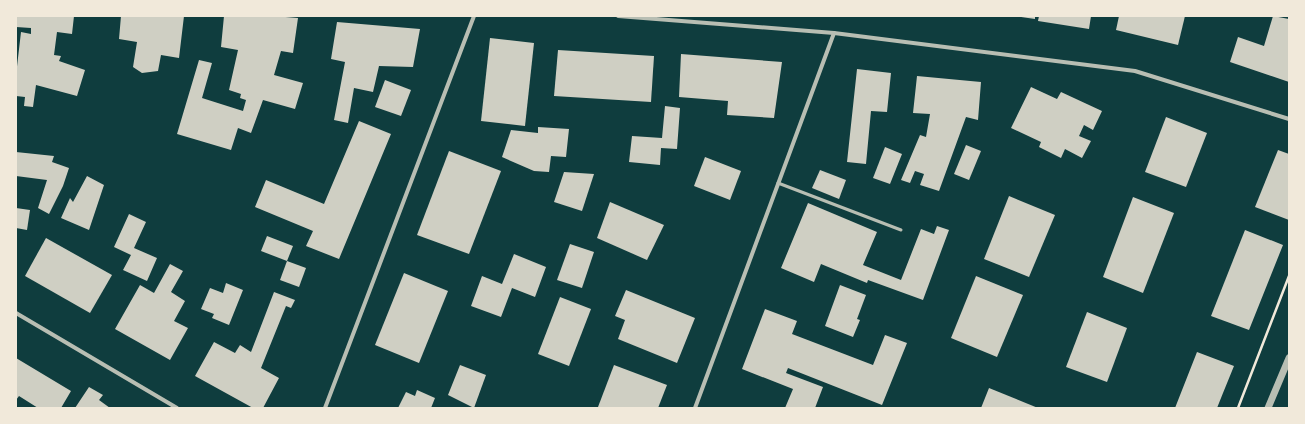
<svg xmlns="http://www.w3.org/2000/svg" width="1305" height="424" viewBox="0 0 1305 424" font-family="'Source Sans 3',sans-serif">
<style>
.building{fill:#cfcfc3}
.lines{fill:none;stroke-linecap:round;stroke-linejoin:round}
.path{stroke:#f1e9da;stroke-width:2.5}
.service{stroke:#b8beb3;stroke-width:3}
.minor{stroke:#b8beb3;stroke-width:4}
.tertiary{stroke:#b8beb3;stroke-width:7}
</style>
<rect width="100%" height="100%" fill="#0f3d3e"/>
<g class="building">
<polygon points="16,16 74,16 72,34 57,32 54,55 61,56 59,61 85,70 77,96 36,85 33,107 24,106 25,97 16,96 16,75 21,32 31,34 31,28 16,27"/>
<polygon points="121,16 184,16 179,58 161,55 158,71 142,73 133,67 137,42 119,39"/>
<polygon points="224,16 273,16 298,18 293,53 281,51 274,75 303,83 295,109 263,100 251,133 238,128 231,150 177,134 199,60 212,63 202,98 243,111 246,100 240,98 241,94 229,90 238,50 221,47"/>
<polygon points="1014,16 1035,16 1035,19"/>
<polygon points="1039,16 1091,16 1089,29 1038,21"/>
<polygon points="1119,16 1185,16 1178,45 1116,30"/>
<polygon points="1273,16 1289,19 1289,82 1230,62 1238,37 1264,46"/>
<polygon points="337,22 420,29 413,67 379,66 373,92 354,88 348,123 334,120 345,62 331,59"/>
<polygon points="490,38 534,43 525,126 481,121"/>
<polygon points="558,50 654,56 651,102 554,96"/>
<polygon points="681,54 782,62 774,118 727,115 728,101 679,97"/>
<polygon points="857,69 891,73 887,112 871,111 866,164 847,162"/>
<polygon points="917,76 981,82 978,120 966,117 939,191 920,185 924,174 915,171 910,183 901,180 920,135 926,137 930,114 913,113"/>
<polygon points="385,80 411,90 401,116 375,107"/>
<polygon points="1031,87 1057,99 1061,92 1102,111 1093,130 1084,125 1079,136 1091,141 1082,158 1065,149 1061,158 1039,147 1041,142 1011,128"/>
<polygon points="665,106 680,108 677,149 661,148 660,165 629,162 632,136 662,138"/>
<polygon points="1166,117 1207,133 1186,187 1145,172"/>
<polygon points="359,121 391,134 339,259 306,246 313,231 255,207 266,180 324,204"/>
<polygon points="538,127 569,129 566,157 551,156 549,172 534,171 502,157 511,130 538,133"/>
<polygon points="966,145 981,151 969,180 954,174"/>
<polygon points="885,147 902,154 890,184 873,178"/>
<polygon points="1278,150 1289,154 1289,220 1255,207"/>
<polygon points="449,151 501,171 469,254 417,235"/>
<polygon points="16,152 54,156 52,162 69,168 63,186 49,214 38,208 47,180 16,176"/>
<polygon points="705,157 741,171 730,200 694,186"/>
<polygon points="820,170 846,180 839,199 812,188"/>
<polygon points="564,172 594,174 582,211 554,202"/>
<polygon points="87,176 104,185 89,230 61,218 70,198 73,202"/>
<polygon points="1009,196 1055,215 1029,277 984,259"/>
<polygon points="1133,197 1174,213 1143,293 1103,277"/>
<polygon points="610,202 664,225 647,260 597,238"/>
<polygon points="808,203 877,232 863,265 901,280 921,229 934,234 937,226 949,230 923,300 868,280 867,283 821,264 814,282 781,268"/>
<polygon points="16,208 30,210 27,230 16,228"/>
<polygon points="129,214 146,222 134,248 157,258 147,281 123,270 131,255 114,247"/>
<polygon points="1245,230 1283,245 1249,330 1211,316"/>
<polygon points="267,236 293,246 287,261 261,251"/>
<polygon points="46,238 112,275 90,313 25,276"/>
<polygon points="570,244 594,252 582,288 557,280"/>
<polygon points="514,254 546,267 535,297 512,288 501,317 471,306 482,276 502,284"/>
<polygon points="287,261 306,268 299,287 280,280"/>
<polygon points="170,264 183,271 171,292 185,301 174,321 188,328 170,360 115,329 140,285 154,293"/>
<polygon points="404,273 448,291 419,363 375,345"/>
<polygon points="976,276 1023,295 997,357 951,338"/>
<polygon points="226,283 243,290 229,325 212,318 214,314 201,309 210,288 223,293"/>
<polygon points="840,285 866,295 857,319 860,320 853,337 825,326"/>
<polygon points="626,290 695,318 677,363 618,339 625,320 615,316"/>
<polygon points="274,292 295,300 291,308 286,306 261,368 279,378 263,408 253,408 195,376 214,342 235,353 240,345 251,352"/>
<polygon points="560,297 591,309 569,366 538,354"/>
<polygon points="765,309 797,321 792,334 873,365 885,335 907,343 882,405 788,368 786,373 823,387 815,408 785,408 793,389 742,369"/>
<polygon points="1087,312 1127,328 1107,382 1066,367"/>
<polygon points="1197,352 1234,366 1223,393 1217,408 1175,408"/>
<polygon points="16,358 71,391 61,408 38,408 19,396 16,400"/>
<polygon points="460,365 486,375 474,408 448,395"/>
<polygon points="614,365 667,385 658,408 598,407"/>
<polygon points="89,387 103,395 99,400 110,408 75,408"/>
<polygon points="989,388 1038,408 981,408"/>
<polygon points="417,390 435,398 431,408 398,408 406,392 415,396"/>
</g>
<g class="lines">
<polyline class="path" points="1238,408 1289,276"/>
<polyline class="service" points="778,183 901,230"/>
<g class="minor">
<polyline points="618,16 834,33 1135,71 1289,119"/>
<polyline points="16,313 177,408"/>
<polyline points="325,408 474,16"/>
<polyline points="695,408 834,33"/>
</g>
<polyline class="tertiary" points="1268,408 1289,358"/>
</g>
<rect width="1305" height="424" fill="none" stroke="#f1e9da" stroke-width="34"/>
</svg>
